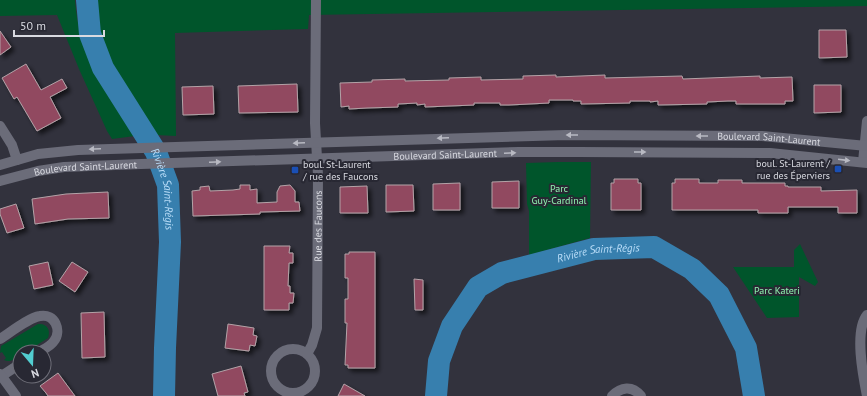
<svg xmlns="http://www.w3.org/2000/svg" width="867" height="396" viewBox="0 0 867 396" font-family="'PT Sans',sans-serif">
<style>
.green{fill:#00552b}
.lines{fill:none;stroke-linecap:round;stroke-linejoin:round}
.river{stroke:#377fae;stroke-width:22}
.building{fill:#914861;stroke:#b3a3a7;filter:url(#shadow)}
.minor{stroke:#6b6c79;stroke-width:10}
.tertiary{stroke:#6b6c79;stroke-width:10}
.oneway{fill:#b8b9c2}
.transit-dot{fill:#1a4fb4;stroke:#282833;stroke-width:1.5}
.labels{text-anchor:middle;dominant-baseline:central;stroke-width:4;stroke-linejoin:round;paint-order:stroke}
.street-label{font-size:10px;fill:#d9dae1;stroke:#282833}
.poi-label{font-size:10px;fill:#d9dae1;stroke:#282833;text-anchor:end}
.park-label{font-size:10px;fill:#92f4b2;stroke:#282833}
.water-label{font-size:11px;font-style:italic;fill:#bbdef9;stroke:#282833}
</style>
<defs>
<filter id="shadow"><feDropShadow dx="3.5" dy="3.5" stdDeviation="2" flood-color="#0009"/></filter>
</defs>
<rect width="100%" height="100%" fill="#32323d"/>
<g class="green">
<path d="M0,0H75C77,24 82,47 93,68C105,92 121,114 135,136L112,139L107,131L79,69L57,15L0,16Z"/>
<path d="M95,0H867V6L309,15L308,29L175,33L176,136L156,135C148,124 139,114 132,103C113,73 98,36 95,0Z"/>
<polygon points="558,162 591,162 590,238 529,255 529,211 527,204 526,163"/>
<polygon points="800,244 818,282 815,286 799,277 799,317 767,318 733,267 794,267 794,250"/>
<path d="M38,324C47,323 51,330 48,338L26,352H20V355C15,359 10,363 4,360L6,358L2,352L0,353L1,346Z"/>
</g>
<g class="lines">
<g class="river">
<path id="s1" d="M87,0L90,34L103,68L156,152L168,185L170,242L165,348L164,396"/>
<path id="s2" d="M436,396L439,361L452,326L478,287L502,273L594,249L654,247L692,269L719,295L746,348L754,396"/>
</g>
</g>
<g class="building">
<polygon points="819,30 846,30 847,57 819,58"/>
<polygon points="0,31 11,47 0,55"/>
<polygon points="26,64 41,90 62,79 67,88 50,97 61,118 37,131 17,97 14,99 2,78"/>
<polygon points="556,75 556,77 605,75 605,78 682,76 683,79 760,76 760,78 792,77 793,101 785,101 785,104 736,104 736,101 728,101 707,102 707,104 658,105 658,101 650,102 650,101 630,101 630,103 581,104 581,101 573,101 573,100 549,100 549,103 509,105 500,105 500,103 474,103 474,105 425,107 425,104 417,105 417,103 398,104 398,107 367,108 349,109 349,106 341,107 340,83 372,82 372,80 405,79 405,81 449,80 449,78 481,77 481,80 523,79 523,76"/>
<polygon points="297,84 298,112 239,113 238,86"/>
<polygon points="814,85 841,85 841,112 814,113"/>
<polygon points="213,86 214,114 183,115 182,87"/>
<polygon points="614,179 638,179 638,183 641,183 641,210 611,210 611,183 614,183"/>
<polygon points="675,179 699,179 699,183 718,183 718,180 742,180 742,183 785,183 785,186 788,186 788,187 821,187 821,191 857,190 857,213 838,213 838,207 788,207 788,213 758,213 758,210 672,210 672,183 675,183"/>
<polygon points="519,181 519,208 492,208 492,182"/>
<polygon points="460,183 460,210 433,210 433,184"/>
<polygon points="240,185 250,185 250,190 257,189 257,203 277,202 277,192 280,186 290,185 295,191 295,202 299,202 300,211 260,212 260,214 193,216 192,191 200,190 200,187 209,186 210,191 233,190 240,189"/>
<polygon points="386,185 413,185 414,211 386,212"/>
<polygon points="367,186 368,213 340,213 340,187"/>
<polygon points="108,192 109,218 68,219 35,224 32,199 66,194"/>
<polygon points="16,204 24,228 7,233 0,214 0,209"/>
<polygon points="264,246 290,246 289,253 293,253 293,263 289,263 288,286 290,286 290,293 294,293 293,303 289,303 289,310 264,310"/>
<polygon points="349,252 375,252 375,368 348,368 348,365 345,365 347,323 345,323 345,299 348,299 348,278 345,278 345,254 349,254"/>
<polygon points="48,262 53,285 34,289 29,266"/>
<polygon points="72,262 88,272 75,292 59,281"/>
<polygon points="414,279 423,280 423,310 415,310"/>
<polygon points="104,312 105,357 82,358 81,313"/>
<polygon points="228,324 254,328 253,335 257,336 255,346 250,345 249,351 225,348"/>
<polygon points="241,366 248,392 244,393 245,396 218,396 212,374"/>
<polygon points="58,373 75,396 48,396 46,393 40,386"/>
<polygon points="344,384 365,396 338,396"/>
</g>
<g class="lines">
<g class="minor">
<polyline points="0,126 12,145 17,160"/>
<polyline points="863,162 867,121"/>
<path d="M0,339C11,332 28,318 40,316C55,313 62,331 54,341C51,346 44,349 39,352"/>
<circle cx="293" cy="371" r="22"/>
<path id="s3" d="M307,354L312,345L317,328L318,175L315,123L316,0"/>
<polyline points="0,377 20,364"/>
<path d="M612,396C621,387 632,385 641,396"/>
<path d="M867,396C863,376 854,331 867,315"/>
</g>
<g class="tertiary">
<path id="s4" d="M0,165L38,154L78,150L566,135L762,136L867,146"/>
<path id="s5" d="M0,181L38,171L64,167L141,164L519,152H578L770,153L867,163"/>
<polyline points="0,374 16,396"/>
</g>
</g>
<defs><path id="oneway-solid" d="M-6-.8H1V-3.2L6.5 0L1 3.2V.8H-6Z"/></defs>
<g class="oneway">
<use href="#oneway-solid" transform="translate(572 135) rotate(-180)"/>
<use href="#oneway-solid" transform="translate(702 136) rotate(-180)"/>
<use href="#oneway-solid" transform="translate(443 138) rotate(178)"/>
<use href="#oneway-solid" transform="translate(299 143) rotate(178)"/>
<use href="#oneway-solid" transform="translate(95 149) rotate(178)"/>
<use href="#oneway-solid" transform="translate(640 152)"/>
<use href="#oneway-solid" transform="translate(510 153) rotate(-2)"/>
<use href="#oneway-solid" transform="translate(844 160) rotate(7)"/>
<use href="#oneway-solid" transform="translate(215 162) rotate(-2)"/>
</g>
<g class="transit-dot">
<rect x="834" y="165" width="8" height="8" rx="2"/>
<rect x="291" y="166" width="8" height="8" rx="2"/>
</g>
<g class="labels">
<g class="street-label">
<text stroke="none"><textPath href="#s4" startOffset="771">Boulevard Saint-Laurent</textPath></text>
<text stroke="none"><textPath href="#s5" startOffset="447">Boulevard Saint-Laurent</textPath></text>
<text stroke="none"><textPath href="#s5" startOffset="87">Boulevard Saint-Laurent</textPath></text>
<text stroke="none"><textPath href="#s3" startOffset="130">Rue des Faucons</textPath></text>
</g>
<g class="poi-label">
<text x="830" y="163">boul. St-Laurent /<tspan x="830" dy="12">rue des Éperviers</tspan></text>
<text x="303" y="164" text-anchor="start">boul. St-Laurent<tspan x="303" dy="12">/ rue des Faucons</tspan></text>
</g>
<g class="park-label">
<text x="559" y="188">Parc<tspan x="559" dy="12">Guy-Cardinal</tspan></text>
<text x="777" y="290">Parc Kateri</text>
</g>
<g class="water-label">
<text stroke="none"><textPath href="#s1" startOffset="208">Rivière Saint-Régis</textPath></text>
<text stroke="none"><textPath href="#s2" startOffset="246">Rivière Saint-Régis</textPath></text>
</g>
</g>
<g transform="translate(32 364) rotate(161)"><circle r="19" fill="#282833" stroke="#6f6f79"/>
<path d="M0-3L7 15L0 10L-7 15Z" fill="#52cdd0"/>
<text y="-6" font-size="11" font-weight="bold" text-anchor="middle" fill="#d9dae1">N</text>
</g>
<path d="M14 30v6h90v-6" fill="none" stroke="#d9dae1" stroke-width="2"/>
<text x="20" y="30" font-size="12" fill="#d9dae1" stroke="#282833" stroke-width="3" paint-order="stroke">50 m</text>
</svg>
